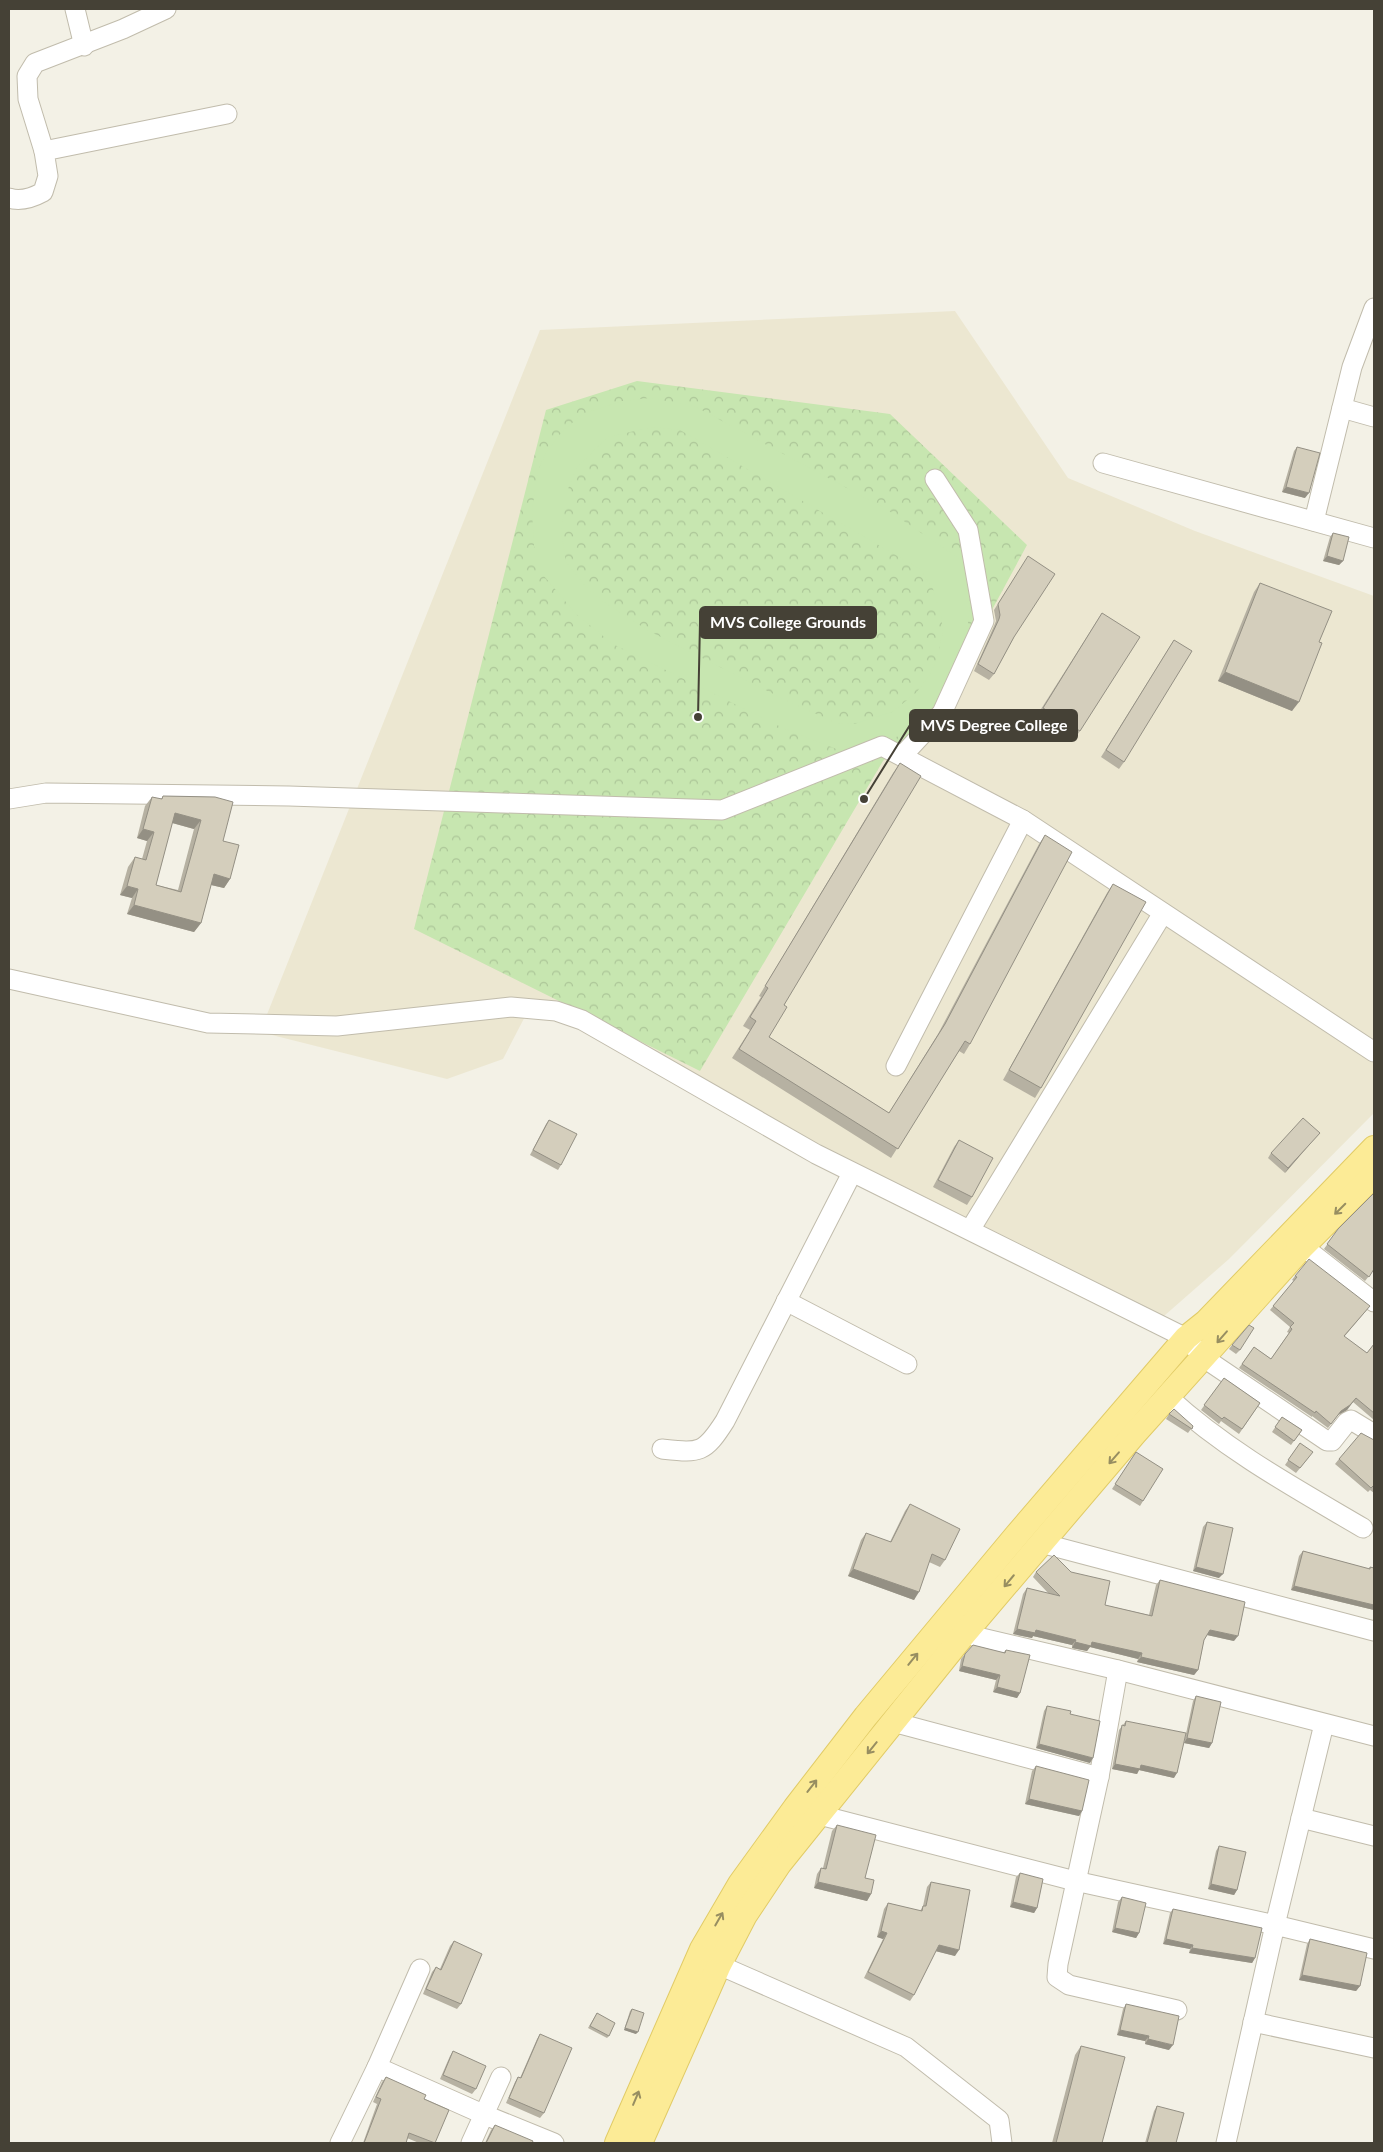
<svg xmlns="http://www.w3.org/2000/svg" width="1383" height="2152" viewBox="0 0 1383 2152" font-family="Lato,sans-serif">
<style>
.education{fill:#ece7d1}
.forest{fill:url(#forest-crowns)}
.garden{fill:#c7e6b0;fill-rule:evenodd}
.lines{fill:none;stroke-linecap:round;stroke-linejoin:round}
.minor-casing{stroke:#c1bcac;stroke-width:21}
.major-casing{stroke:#e1cb66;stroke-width:26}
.minor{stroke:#fff;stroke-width:19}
.major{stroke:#fceb96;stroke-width:24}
.wall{fill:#b6b1a2;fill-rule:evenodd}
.shaded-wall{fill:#949084}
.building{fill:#d4cebc;stroke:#949084;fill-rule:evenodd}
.oneway{stroke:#978e61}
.leader{fill:none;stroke:#454136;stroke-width:2}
.callout-dot{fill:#454136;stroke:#fff;stroke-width:2}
.callout{fill:#454136;stroke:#454136;stroke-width:2}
.callout-label{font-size:16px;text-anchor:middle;font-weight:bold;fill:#fff}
</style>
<defs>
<pattern id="forest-crowns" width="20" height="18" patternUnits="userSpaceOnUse" patternTransform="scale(1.25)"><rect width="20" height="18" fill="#c7e6b0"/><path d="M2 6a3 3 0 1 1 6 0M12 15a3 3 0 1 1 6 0" fill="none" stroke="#acc698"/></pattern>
</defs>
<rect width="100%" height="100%" fill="#f3f1e6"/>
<polygon class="education" points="955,311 1068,478 1195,531 1374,596 1374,1113 1229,1259 1156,1323 532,1003 503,1059 447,1079 260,1032 540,330"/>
<polygon class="forest" points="637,381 890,414 1027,545 961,667 916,728 883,761 700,1071 414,929 546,410"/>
<path class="garden" d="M650,398L694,406L886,509L961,560L969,585L970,605L966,641L941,703L916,728L872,748L839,750L783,728L613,644L576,614L544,576L534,546L532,511L538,470L547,451L561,433L582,414L622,401ZM652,427L680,430L920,569L933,589L941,616L943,631L937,659L929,676L916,693L892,712L854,724L836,723L781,698L649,631L604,602L586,587L566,562L561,531L568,489L577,467L608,437Z"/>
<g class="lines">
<g class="minor-casing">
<g id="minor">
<polyline points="75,9 84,46"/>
<polyline points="44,151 28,99 27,76 35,63 123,29 166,9"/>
<path d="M9,198C21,202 32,198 43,192L48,176L44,151L227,114"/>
<polyline points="1342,408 1374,417"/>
<polyline points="1103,463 1374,538"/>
<polyline points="1314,521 1352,367 1374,308"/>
<polyline points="902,756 942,713 984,621 968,530 935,479"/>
<polyline points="9,799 46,793 289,796 722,810 882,746 1023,820 1374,1052"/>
<polyline points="9,979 208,1023 337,1026 511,1007 556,1011 582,1020 816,1154 1186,1338 1204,1358 1327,1441 1332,1441 1347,1422 1351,1420 1374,1434"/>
<polyline points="896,1066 1023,820"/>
<polyline points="970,1230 1163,913"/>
<polyline points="1292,1238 1374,1302"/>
<polyline points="786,1301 907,1364"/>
<path d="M1168,1397C1227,1451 1295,1488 1363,1528"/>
<path d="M662,1449C700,1453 704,1454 725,1421L852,1173"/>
<polyline points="1041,1543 1374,1631"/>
<polyline points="952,1631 1118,1670 1374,1736"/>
<polyline points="1118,1670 1099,1777 1058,1964 1057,1977 1069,1985 1177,2010"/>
<polyline points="893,1722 1099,1777"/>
<polyline points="808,1812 1075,1881 1275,1925 1324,1724"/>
<polyline points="1301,1818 1374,1836"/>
<polyline points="710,1956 719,1965 906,2047 999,2120 1002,2143"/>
<polyline points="420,1969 377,2067 485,2115 554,2143"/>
<polyline points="1253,2022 1374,2048"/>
<polyline points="340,2143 377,2067"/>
<polyline points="471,2143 501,2077"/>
<polyline points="1226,2143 1275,1925 1374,1949"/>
</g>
</g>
<g class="major-casing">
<g id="major">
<polyline points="617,2143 702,1949 740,1884 795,1808 866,1716 1016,1536 1186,1338 1206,1322 1374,1148"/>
<polyline points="640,2143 719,1965 745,1915 779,1864 964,1634 1135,1433 1302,1247 1374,1175"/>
</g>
</g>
<use href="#minor" class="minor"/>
<use href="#major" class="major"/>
</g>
<g class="wall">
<polygon points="1297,447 1305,498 1282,492 1294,451"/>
<polygon points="1333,533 1343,561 1339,565 1323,561 1330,537"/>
<polygon points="1024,563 1014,637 994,674 989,680 974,671 994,626 996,621 994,610"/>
<polygon points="1260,583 1319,642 1292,711 1218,681 1254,592"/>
<polygon points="1102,613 1080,731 1073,741 1036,717"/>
<polygon points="1174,640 1124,762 1119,769 1101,757"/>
<polygon points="900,763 769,1037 889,1113 938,1034 1039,844 1045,835 970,1044 964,1054 959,1051 891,1158 732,1058 750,1030 743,1026 761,997 759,996 893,773"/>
<path d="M163,796L215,797L230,879L224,888L211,885L201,923L194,932L127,914L132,898L120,895L128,867L135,857L142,859L147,841L137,838L145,806L152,797L161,799ZM172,823L194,829L178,890L156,885Z"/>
<polygon points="1113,884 1041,1088 1035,1098 1003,1080 1107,893"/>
<polygon points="549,1120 561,1165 558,1170 530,1155 546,1124"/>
<polygon points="1316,1137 1285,1173 1268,1158 1271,1153"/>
<polygon points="959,1140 972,1197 967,1205 933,1187 954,1147"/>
<polygon points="1374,1194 1374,1272 1373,1271 1365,1281 1324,1249 1338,1229"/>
<polygon points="1295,1276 1370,1306 1344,1337 1367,1353 1374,1344 1374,1420 1353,1402 1347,1410 1338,1415 1328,1428 1312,1416 1312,1417 1239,1368 1254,1347 1271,1359 1289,1333 1287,1332 1290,1327 1270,1310 1294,1281 1292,1280"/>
<polygon points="1232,1345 1240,1350 1236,1354 1229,1349"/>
<polygon points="1224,1378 1260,1403 1239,1434 1221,1421 1219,1424 1201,1410"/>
<polygon points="1169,1414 1193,1426 1188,1433 1166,1419"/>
<polygon points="1282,1417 1302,1430 1291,1445 1272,1432"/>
<polygon points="1374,1440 1374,1493 1370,1490 1368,1492 1335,1464 1339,1459"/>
<polygon points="1300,1443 1309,1457 1296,1473 1285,1465"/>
<polygon points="1136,1452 1143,1501 1140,1506 1112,1489"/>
<polygon points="910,1504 945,1560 940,1567 929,1562 914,1600 848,1576 861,1540 866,1533 890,1542 905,1511"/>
<polygon points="1207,1522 1219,1578 1193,1571 1203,1527"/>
<polygon points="1303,1551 1369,1569 1370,1567 1374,1568 1374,1610 1291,1590 1299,1556"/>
<polygon points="1036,1572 1105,1605 1149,1615 1156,1585 1160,1580 1234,1641 1207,1635 1204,1640 1198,1670 1194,1675 1137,1662 1138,1659 1090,1647 1087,1651 1072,1648 1072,1645 1033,1636 1032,1638 1013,1634 1023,1594 1027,1588 1049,1594 1033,1577"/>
<polygon points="1006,1650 1020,1693 1017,1698 993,1692 996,1680 959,1671 961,1659 965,1654 1004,1652"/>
<polygon points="1196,1696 1212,1743 1209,1748 1184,1743 1193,1701"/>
<polygon points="1047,1706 1070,1714 1090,1763 1036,1748 1044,1711"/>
<polygon points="1126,1721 1174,1778 1139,1770 1137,1774 1112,1769 1119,1730"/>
<polygon points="1036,1766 1082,1811 1079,1816 1025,1804 1032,1771"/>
<polygon points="837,1825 865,1878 871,1894 867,1901 814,1888 817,1874 821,1868 823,1868 832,1831"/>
<polygon points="1219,1846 1237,1890 1234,1895 1208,1889 1216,1851"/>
<polygon points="1020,1873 1037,1908 1034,1913 1010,1907 1016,1877"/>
<polygon points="931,1882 955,1956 936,1951 914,1995 910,2001 864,1978 883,1939 877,1937 884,1909 888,1903 920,1911 923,1906 927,1887"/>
<polygon points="1122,1897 1139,1933 1136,1938 1112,1932 1118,1902"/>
<polygon points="1173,1909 1255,1958 1252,1963 1189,1953 1190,1949 1163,1944 1170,1913"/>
<polygon points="1310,1939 1360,1986 1356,1991 1299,1980 1307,1944"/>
<polygon points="454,1941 461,2004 457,2009 423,1994 432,1972 436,1967 440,1969 450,1946"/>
<polygon points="1126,2004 1169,2050 1145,2044 1145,2041 1117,2035 1123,2009"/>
<polygon points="632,2009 636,2034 624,2030 630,2011"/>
<polygon points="597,2013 609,2036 607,2038 588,2028"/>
<polygon points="540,2034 544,2113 540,2118 506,2103 515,2082 518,2077 520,2078 537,2039"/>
<polygon points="1081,2046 1102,2143 1052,2143 1075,2055"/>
<polygon points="453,2051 476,2089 472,2094 440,2079 450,2056"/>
<polygon points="386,2077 424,2099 435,2143 419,2143 407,2138 406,2143 363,2143 377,2104 373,2102 382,2082"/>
<polygon points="1157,2106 1176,2143 1145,2143 1154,2111"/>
<polygon points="495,2125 532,2143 485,2143 491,2130"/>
</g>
<g class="shaded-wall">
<polygon points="1286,487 1309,493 1305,498 1282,492"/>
<polygon points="1327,556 1343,561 1339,565 1323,561"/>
<polygon points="1225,672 1299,702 1292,711 1218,681"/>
<polygon points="175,813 201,820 194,829 169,822"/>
<polygon points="143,829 154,832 147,841 137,838"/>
<polygon points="214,874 230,879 224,888 207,884"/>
<polygon points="127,886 138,889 132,898 120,895"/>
<polygon points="134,905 201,923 194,932 127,914"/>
<polygon points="1320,1133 1316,1137 1285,1173 1288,1168"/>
<polygon points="1356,1398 1347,1410 1338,1415 1328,1428 1341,1411"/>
<polygon points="1196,1567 1223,1574 1219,1578 1193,1571"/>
<polygon points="853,1569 919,1592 914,1600 848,1576"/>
<polygon points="1294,1586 1374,1605 1374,1610 1291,1590"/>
<polygon points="1017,1629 1036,1630 1076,1640 1072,1645 1033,1636 1032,1638 1013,1634"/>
<polygon points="1210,1630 1238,1636 1234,1641 1207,1635"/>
<polygon points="1075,1642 1092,1642 1142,1653 1138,1659 1090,1647 1087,1651 1072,1648"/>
<polygon points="1141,1657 1198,1670 1194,1675 1137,1662"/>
<polygon points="962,1666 1000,1675 996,1680 959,1671"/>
<polygon points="997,1687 1020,1693 1017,1698 993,1692"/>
<polygon points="1187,1738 1212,1743 1209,1748 1184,1743"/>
<polygon points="1039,1744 1093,1758 1090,1763 1036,1748"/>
<polygon points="1115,1764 1141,1765 1177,1773 1174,1778 1139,1770 1137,1774 1112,1769"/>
<polygon points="1029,1799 1082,1811 1079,1816 1025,1804"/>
<polygon points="818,1882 871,1894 867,1901 814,1888"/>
<polygon points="1211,1884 1237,1890 1234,1895 1208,1889"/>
<polygon points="1013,1902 1037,1908 1034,1913 1010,1907"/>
<polygon points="1115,1928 1139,1933 1136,1938 1112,1932"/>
<polygon points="881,1931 887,1933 883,1939 877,1937"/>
<polygon points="1166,1939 1193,1945 1190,1949 1163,1944"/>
<polygon points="939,1945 959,1950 955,1956 935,1951"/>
<polygon points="1192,1948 1255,1958 1252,1963 1189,1953"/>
<polygon points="1302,1975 1360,1986 1356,1991 1299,1980"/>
<polygon points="625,2028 638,2032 636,2034 624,2030"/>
<polygon points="1120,2030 1149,2036 1145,2041 1117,2035"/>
<polygon points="1148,2039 1173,2045 1169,2050 1145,2044"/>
</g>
<g class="building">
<polygon points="1297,447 1320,453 1309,493 1286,487"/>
<polygon points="1333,533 1349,537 1343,561 1327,556"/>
<polygon points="1028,556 1055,574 1014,637 994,674 978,664 999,619 1000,615 998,604"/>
<polygon points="1260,583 1332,611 1319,642 1322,643 1299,702 1225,672"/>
<polygon points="1102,613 1140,637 1080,731 1043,708"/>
<polygon points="1174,640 1192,651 1124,762 1106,750"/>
<polygon points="900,763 921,776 784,1005 787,1007 769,1037 889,1113 945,1024 1045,835 1072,852 970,1044 965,1041 898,1149 739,1049 756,1021 750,1017 768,988 765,986"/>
<path d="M163,796L215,797L233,802L223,841L239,845L230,879L214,874L201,923L134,905L138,889L127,886L135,857L146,860L154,832L143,829L152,797L162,799ZM175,813L201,820L181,892L156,885Z"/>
<polygon points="1113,884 1146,902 1041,1088 1009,1070"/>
<polygon points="1303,1118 1320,1133 1288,1168 1271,1153"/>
<polygon points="549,1120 577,1134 561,1165 533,1150"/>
<polygon points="959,1140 993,1158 972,1197 938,1180"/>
<polygon points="1373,1194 1374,1194 1374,1269 1369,1277 1327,1244 1338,1229"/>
<polygon points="1309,1259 1370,1306 1344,1336 1367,1353 1374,1344 1374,1413 1356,1398 1350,1405 1341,1411 1331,1424 1316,1411 1315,1413 1242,1364 1254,1347 1271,1359 1292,1329 1290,1327 1294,1323 1273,1306 1297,1277 1295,1276"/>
<polygon points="1249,1325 1254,1328 1240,1350 1232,1345"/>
<polygon points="1224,1378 1260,1403 1242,1429 1224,1417 1222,1419 1204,1405"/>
<polygon points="1174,1409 1193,1426 1192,1429 1169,1414"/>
<polygon points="1282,1417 1302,1430 1294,1441 1275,1427"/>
<polygon points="1361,1433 1374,1440 1374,1486 1374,1485 1371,1488 1339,1459"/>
<polygon points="1300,1443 1313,1452 1300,1468 1288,1460"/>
<polygon points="1136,1452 1163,1469 1143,1501 1115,1484"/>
<polygon points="910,1504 960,1529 945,1560 932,1554 919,1592 853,1569 866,1533 891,1542"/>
<polygon points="1207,1522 1233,1528 1223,1574 1196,1567"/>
<polygon points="1303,1551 1370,1569 1370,1567 1374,1568 1374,1605 1294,1586"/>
<polygon points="1054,1555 1071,1572 1110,1581 1105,1605 1152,1616 1160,1580 1245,1602 1238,1636 1210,1630 1204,1640 1198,1670 1141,1657 1142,1653 1092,1642 1091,1646 1075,1642 1076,1640 1036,1630 1035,1633 1017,1629 1027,1588 1060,1596 1036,1572"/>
<polygon points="973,1645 1005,1653 1006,1650 1030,1655 1020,1693 997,1687 1000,1675 962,1666 965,1654"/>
<polygon points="1196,1696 1221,1702 1212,1743 1187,1738"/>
<polygon points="1047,1706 1071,1711 1070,1714 1100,1721 1093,1758 1039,1744"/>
<polygon points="1126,1721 1186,1733 1177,1773 1141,1765 1140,1769 1115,1764 1122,1725 1125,1726"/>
<polygon points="1036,1766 1089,1780 1082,1811 1029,1799"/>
<polygon points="837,1825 876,1835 865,1878 874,1880 871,1894 818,1882 821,1868 826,1869"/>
<polygon points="1219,1846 1246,1852 1237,1890 1211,1884"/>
<polygon points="1020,1873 1043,1879 1037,1908 1013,1902"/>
<polygon points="931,1882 970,1890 959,1950 939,1945 914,1995 868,1972 887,1933 881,1931 888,1903 922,1911 923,1906 926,1906"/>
<polygon points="1122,1897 1146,1903 1139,1933 1115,1928"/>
<polygon points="1173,1909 1262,1928 1255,1958 1192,1948 1193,1945 1166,1939"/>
<polygon points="1310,1939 1367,1953 1360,1986 1302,1975"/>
<polygon points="454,1941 482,1954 461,2004 426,1989 436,1967 441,1970"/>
<polygon points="1126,2004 1179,2016 1173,2045 1148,2039 1149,2036 1120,2030"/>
<polygon points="632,2009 644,2013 638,2032 625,2028"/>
<polygon points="597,2013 615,2023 609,2036 590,2026"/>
<polygon points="540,2034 572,2048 544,2113 509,2098 518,2077 521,2078"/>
<polygon points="1081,2046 1125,2057 1102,2143 1056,2143"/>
<polygon points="453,2051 486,2066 476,2089 443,2075"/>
<polygon points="386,2077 426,2095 424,2099 449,2110 435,2143 409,2133 406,2143 364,2143 381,2099 376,2097"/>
<polygon points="1157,2106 1184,2113 1176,2143 1147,2143"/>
<polygon points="495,2125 533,2141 532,2143 486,2143"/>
</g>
<defs><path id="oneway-shaft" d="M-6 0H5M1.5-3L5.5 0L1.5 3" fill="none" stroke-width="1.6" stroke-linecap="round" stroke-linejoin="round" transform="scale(1.25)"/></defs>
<g class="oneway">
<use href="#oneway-shaft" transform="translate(1340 1209) rotate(135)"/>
<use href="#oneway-shaft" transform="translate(1222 1337) rotate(131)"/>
<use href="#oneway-shaft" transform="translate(1114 1458) rotate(131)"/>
<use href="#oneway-shaft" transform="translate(1009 1581) rotate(130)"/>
<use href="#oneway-shaft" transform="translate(913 1659) rotate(-51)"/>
<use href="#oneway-shaft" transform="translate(872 1748) rotate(129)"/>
<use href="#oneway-shaft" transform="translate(812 1786) rotate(-52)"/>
<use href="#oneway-shaft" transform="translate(719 1919) rotate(-60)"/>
<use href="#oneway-shaft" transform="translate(636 2098) rotate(-67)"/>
</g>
<path class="leader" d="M698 717L700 622M864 799L910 725"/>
<g class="callout-dot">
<circle cx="698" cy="717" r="5"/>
<circle cx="864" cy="799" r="5"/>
</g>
<g class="callout">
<rect x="700" y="607" width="176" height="31" rx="5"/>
<rect x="910" y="710" width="167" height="31" rx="5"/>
</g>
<g class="callout-label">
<text x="788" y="628">MVS College Grounds</text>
<text x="994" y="731">MVS Degree College</text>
</g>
<rect width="1383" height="2152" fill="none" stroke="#454136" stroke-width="20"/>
</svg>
